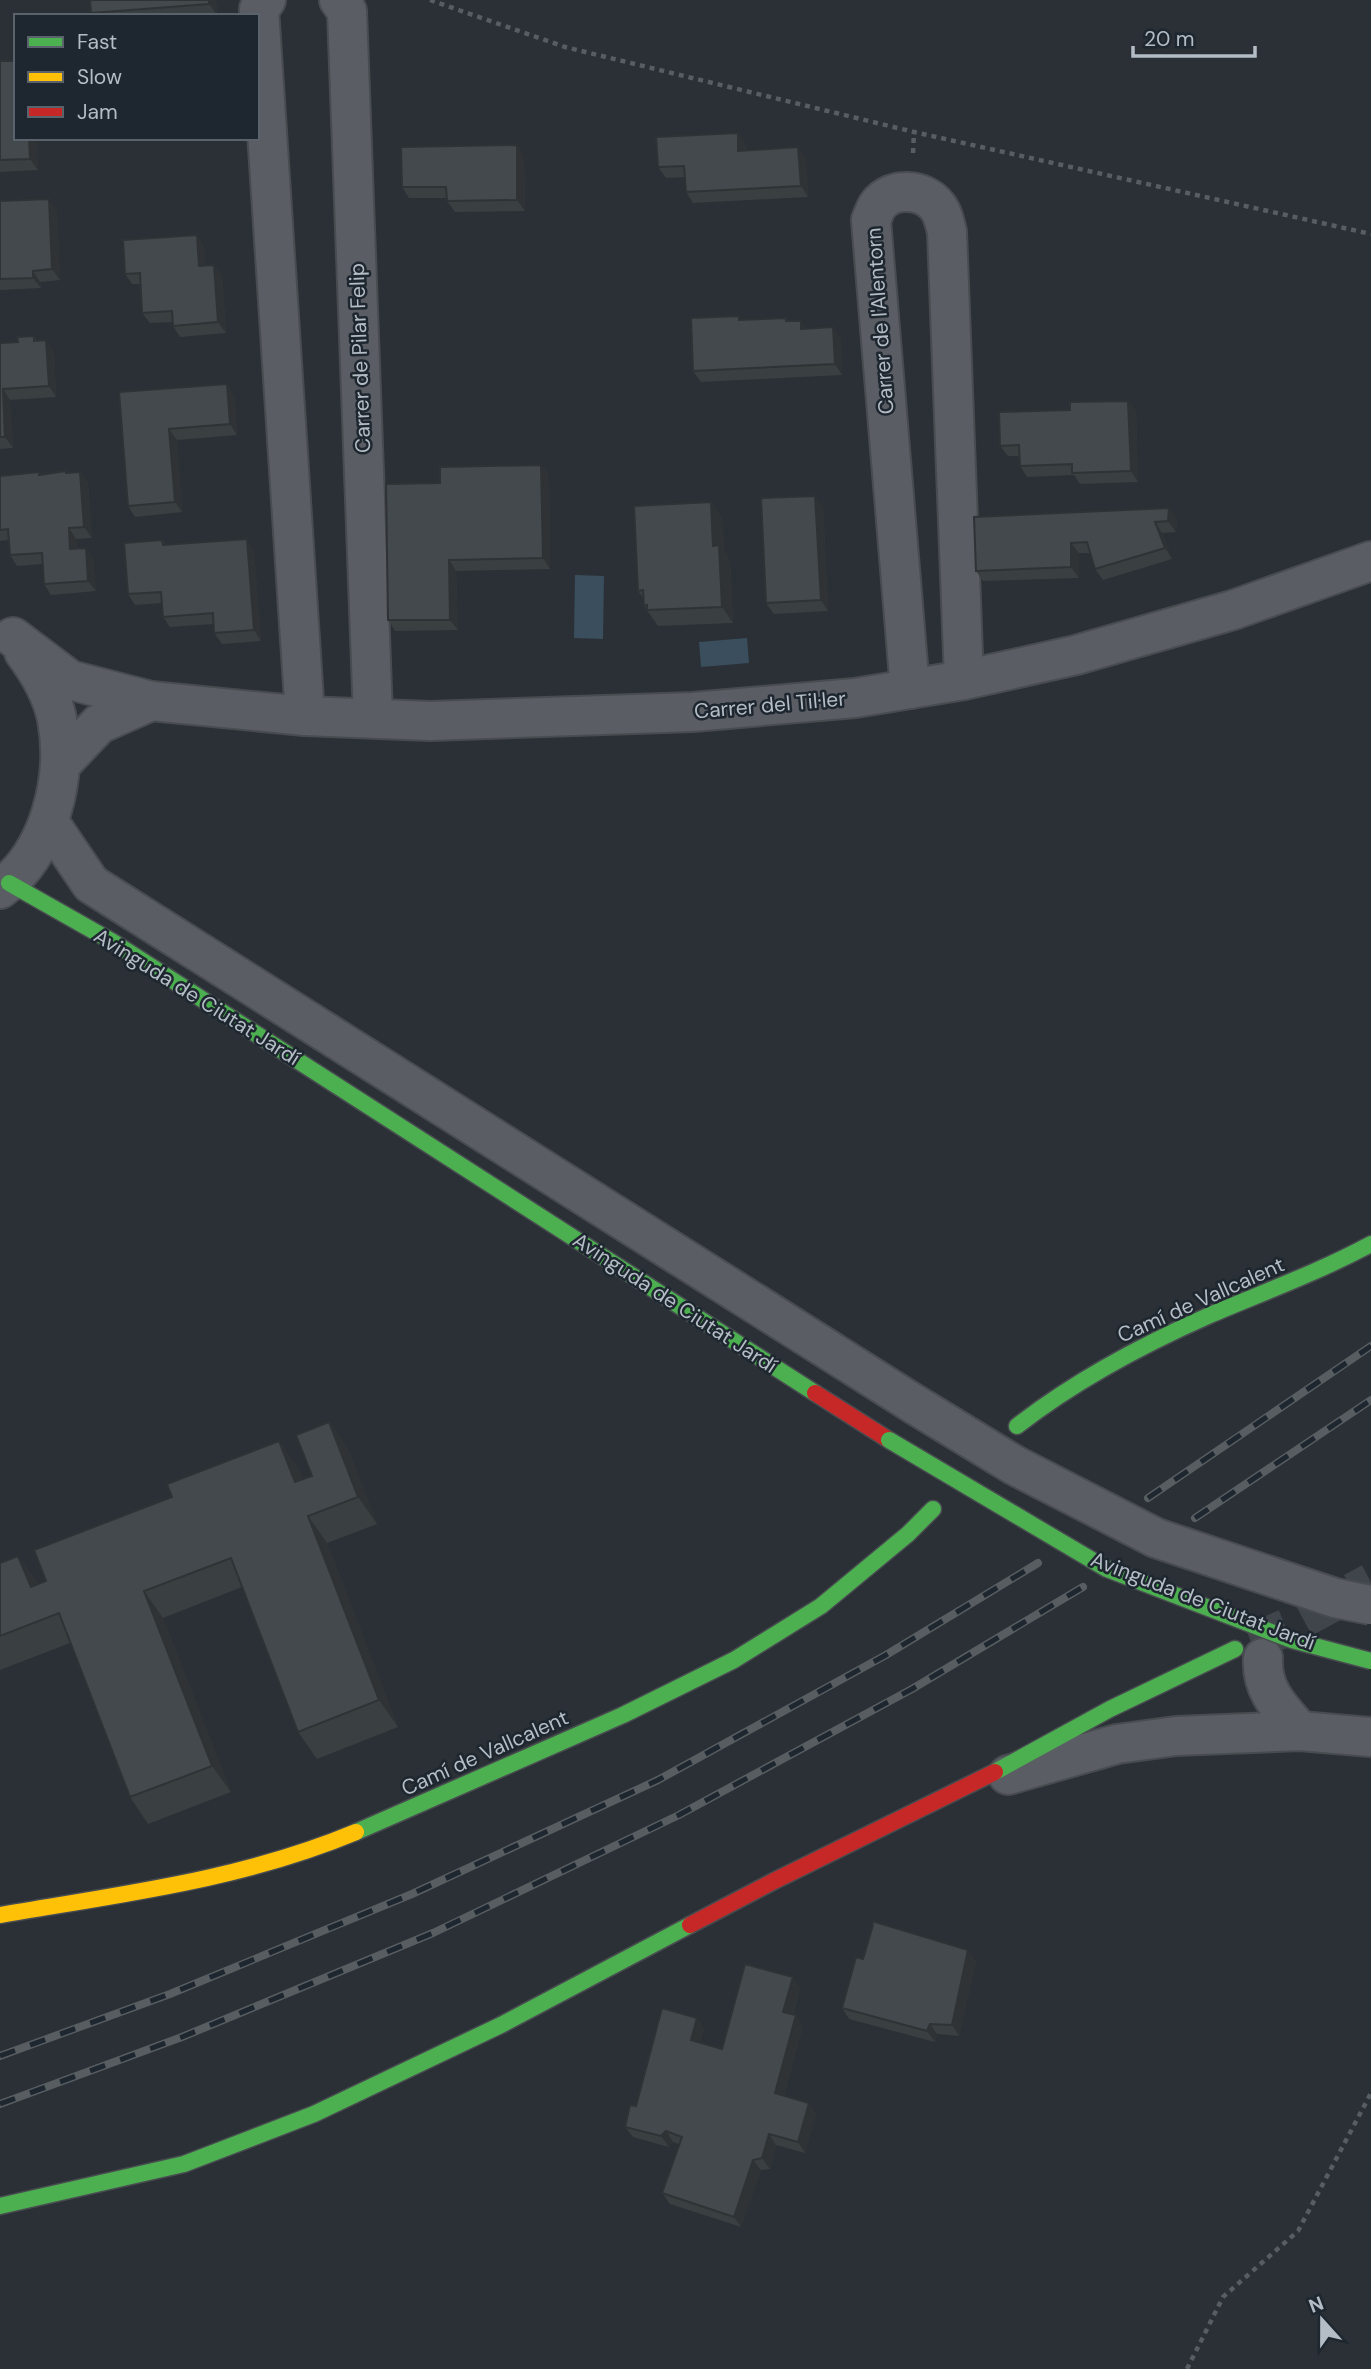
<svg xmlns="http://www.w3.org/2000/svg" width="1371" height="2369" viewBox="0 0 1371 2369" font-family="'DM Sans',sans-serif">
<style>
.water{fill:#3a4e5e}
.lines{fill:none;stroke-linecap:round;stroke-linejoin:round}
.secondary-tunnel{stroke:#3f454b;stroke-width:38;stroke-dasharray:38 19;stroke-linecap:butt}
.street-casing{stroke:#484c50;stroke-width:42}
.fast-casing{stroke:#484c50;stroke-width:19}
.slow-casing{stroke:#484c50;stroke-width:19}
.jam-casing{stroke:#484c50;stroke-width:19}
.path{stroke:#585d61;stroke-width:4.5;stroke-dasharray:5 5;stroke-linecap:butt}
.street{stroke:#5a5e64;stroke-width:38}
.fast{stroke:#4caf50;stroke-width:16}
.slow{stroke:#ffc107;stroke-width:16}
.jam{stroke:#c62828;stroke-width:16}
.rail-casing{stroke:#585d61;stroke-width:8}
.rail{stroke:#1e272f;stroke-width:5;stroke-dasharray:16;stroke-linecap:butt}
.street-bridge-casing{stroke:#484c50;stroke-width:42;stroke-linecap:butt}
.fast-bridge-casing{stroke:#484c50;stroke-width:19;stroke-linecap:butt}
.street-bridge{stroke:#5a5e64;stroke-width:38}
.fast-bridge{stroke:#4caf50;stroke-width:16}
.wall{fill:#3a3f42}
.shaded-wall{fill:#2f3336}
.building{fill:#43494d;stroke:#2f3336;stroke-width:2}
.labels{text-anchor:middle;dominant-baseline:central;stroke-width:5;stroke-linejoin:round;paint-order:stroke}
.street-label{font-size:21px;fill:#b4bdc6;stroke:#1e272f}
</style>
<rect width="100%" height="100%" fill="#2a3035"/>
<g class="water">
<polygon points="575,575 604,576 603,639 574,638"/>
<polygon points="747,638 749,663 701,667 699,642"/>
</g>
<g class="lines">
<polyline class="secondary-tunnel" points="1251,1642 1286,1628 1371,1582"/>
<g class="street-casing">
<g id="street">
<polyline points="266,0 259,9 305,716"/>
<polyline points="339,0 347,11 373,717"/>
<polyline points="13,637 70,680 151,701 305,716 430,721 693,712 855,698 964,680 1076,655 1233,610 1371,561"/>
<path d="M910,689L871,220C873,216 875,209 878,205C892,186 924,189 937,206C943,213 945,224 947,232L964,680"/>
<polyline points="61,764 99,724 151,701"/>
<polyline points="49,822 91,884 914,1404"/>
<path d="M0,889C50,853 68,777 57,719C52,694 39,672 24,652"/>
<path d="M1263,1658C1261,1690 1280,1708 1300,1731"/>
<polyline points="1008,1775 1117,1744 1176,1736 1300,1731 1371,1737"/>
</g>
</g>
<g class="fast-casing">
<g id="fast">
<polyline points="9,883 113,942 815,1393"/>
<path d="M1017,1426C1076,1380 1142,1345 1210,1315C1264,1292 1319,1272 1371,1244"/>
<polyline points="995,1772 1110,1709 1235,1649"/>
<polyline points="356,1832 623,1715 734,1660 821,1606 908,1534 933,1509"/>
<polyline points="0,2206 184,2164 314,2114 501,2025 690,1925"/>
</g>
</g>
<g class="slow-casing">
<path id="slow" d="M0,1915C122,1894 241,1880 356,1832"/>
</g>
<g class="jam-casing">
<g id="jam">
<polyline points="815,1393 889,1440"/>
<polyline points="690,1925 774,1881 995,1772"/>
</g>
</g>
<g class="path">
<polyline points="430,0 565,47 914,132 1371,234"/>
<polyline points="913,153 914,132"/>
<polyline points="1187,2369 1223,2297 1298,2231 1371,2093"/>
</g>
<use href="#street" class="street"/>
<use href="#fast" class="fast"/>
<use href="#slow" class="slow"/>
<use href="#jam" class="jam"/>
<g class="rail-casing">
<g id="rail">
<polyline points="1148,1498 1371,1346"/>
<polyline points="1195,1518 1371,1400"/>
<polyline points="0,2056 170,1994 412,1894 658,1780 886,1655 1038,1563"/>
<polyline points="0,2104 182,2037 433,1933 679,1815 912,1689 1083,1587"/>
</g>
</g>
<use href="#rail" class="rail"/>
<g class="street-bridge-casing">
<polyline id="street-bridge" points="914,1404 1014,1465 1156,1538 1335,1598 1371,1605"/>
</g>
<g class="fast-bridge-casing">
<polyline id="fast-bridge" points="889,1440 1107,1569 1292,1640 1371,1661"/>
</g>
<use href="#street-bridge" class="street-bridge"/>
<use href="#fast-bridge" class="fast-bridge"/>
</g>
<g class="wall">
<polygon points="90,0 216,0 217,15 93,16 91,13"/>
<polygon points="0,61 16,138 48,138 48,139 36,140 38,170 0,172"/>
<polygon points="738,133 745,144 746,150 806,158 808,197 693,203 686,192 685,177 666,178 658,167"/>
<polygon points="524,156 525,211 455,212 447,201 447,198 409,198 402,187"/>
<polygon points="0,201 57,210 60,280 40,282 41,288 0,290"/>
<polygon points="197,235 204,246 205,265 214,265 222,276 226,333 180,337 173,326 172,322 150,323 142,313 141,284 132,284 125,274"/>
<polygon points="741,320 788,321 807,329 841,338 842,375 701,382 693,371"/>
<polygon points="34,336 37,341 54,351 56,397 10,400 13,448 0,449 0,341 1,343 18,342"/>
<polygon points="119,392 234,395 237,435 177,440 182,512 135,517 128,506"/>
<polygon points="1128,401 1136,411 1138,482 1080,484 1074,475 1027,477 1020,466 1019,456 1008,456 1000,446 1070,410"/>
<polygon points="541,465 549,476 550,569 456,571 458,630 395,631 388,620 440,483"/>
<polygon points="66,471 68,473 80,472 88,483 92,538 76,539 77,549 86,548 93,559 96,591 51,595 44,584 42,564 17,566 10,555 9,540 0,541 0,476 41,475"/>
<polygon points="711,502 722,518 724,551 730,561 733,623 658,626 644,606 644,599 638,591"/>
<polygon points="823,506 828,611 774,614 766,603"/>
<polygon points="1169,508 1177,519 1176,532 1162,533 1172,559 1103,580 1095,569 1090,553 1079,553 1079,578 983,581 976,571"/>
<polygon points="162,540 166,545 254,550 261,641 222,644 214,633 214,624 170,627 163,617 162,603 135,605 128,594"/>
<polygon points="329,1422 348,1449 377,1524 327,1543 398,1727 317,1759 298,1732 242,1587 163,1618 231,1792 148,1824 130,1797 70,1643 0,1670 0,1563 18,1556 38,1584 46,1581 172,1497 279,1441 298,1468 302,1479 312,1476"/>
<polygon points="968,1950 976,1961 959,2036 937,2034 935,2042 849,2019 842,2008 863,1959"/>
<polygon points="800,1987 793,2015 803,2026 784,2096 809,2103 816,2113 805,2153 776,2145 770,2169 761,2170 741,2227 670,2204 662,2193 679,2144 673,2142 669,2147 633,2137 625,2127 636,2106 697,2018 704,2029 700,2043 722,2049"/>
</g>
<g class="shaded-wall">
<polygon points="209,0 216,0 217,15 209,4"/>
<polygon points="738,133 745,144 746,161 738,151"/>
<polygon points="29,138 35,138 36,140 38,170 30,159"/>
<polygon points="517,145 524,156 525,211 517,200"/>
<polygon points="798,147 806,158 808,197 801,186"/>
<polygon points="49,199 57,210 60,280 52,269"/>
<polygon points="197,235 204,246 206,276 199,266"/>
<polygon points="214,265 222,276 226,333 218,322"/>
<polygon points="33,271 40,282 41,288 33,278"/>
<polygon points="801,321 809,332 801,329"/>
<polygon points="833,327 841,338 842,375 835,364"/>
<polygon points="46,340 54,351 56,397 49,386"/>
<polygon points="227,384 234,395 237,435 230,424"/>
<polygon points="3,389 10,400 13,448 5,437"/>
<polygon points="1128,401 1136,411 1138,482 1131,471"/>
<polygon points="169,429 177,440 182,512 175,502"/>
<polygon points="541,465 549,476 550,569 543,558"/>
<polygon points="80,472 88,483 92,538 84,527"/>
<polygon points="815,496 823,506 828,611 821,600"/>
<polygon points="711,502 722,518 724,551 730,561 733,623 722,607 713,546"/>
<polygon points="1169,508 1177,519 1176,532 1168,521"/>
<polygon points="1155,522 1162,533 1172,559 1165,548"/>
<polygon points="69,528 76,539 78,560 70,549"/>
<polygon points="247,539 254,550 261,641 254,630"/>
<polygon points="1071,543 1079,553 1079,578 1071,567"/>
<polygon points="86,548 93,559 96,591 88,581"/>
<polygon points="449,560 456,571 458,630 450,620"/>
<polygon points="329,1422 348,1449 377,1524 358,1497"/>
<polygon points="279,1441 298,1468 314,1509 295,1482"/>
<polygon points="308,1516 327,1543 398,1727 379,1700"/>
<polygon points="18,1556 37,1583 49,1614 31,1587"/>
<polygon points="144,1591 163,1618 231,1792 212,1766"/>
<polygon points="968,1950 976,1961 959,2036 952,2025"/>
<polygon points="793,1977 800,1987 790,2023 783,2012"/>
<polygon points="796,2015 803,2026 782,2104 775,2093"/>
<polygon points="697,2018 704,2029 698,2051 691,2040"/>
<polygon points="930,2024 937,2034 935,2042 927,2031"/>
<polygon points="809,2103 816,2113 805,2153 798,2142"/>
<polygon points="666,2131 673,2142 669,2147 661,2136"/>
<polygon points="769,2134 776,2145 770,2169 762,2158"/>
<polygon points="753,2160 761,2170 741,2227 734,2217"/>
</g>
<g class="building">
<polygon points="90,0 209,0 209,4 91,13"/>
<polygon points="0,61 16,61 16,138 29,138 30,159 0,160"/>
<polygon points="738,133 738,151 798,147 801,186 686,192 684,166 658,167 656,137"/>
<polygon points="517,145 517,200 447,201 446,187 402,187 401,147"/>
<polygon points="49,199 52,269 33,271 33,278 0,279 0,201"/>
<polygon points="197,235 199,266 214,265 218,322 173,326 172,311 142,313 140,273 125,274 123,240"/>
<polygon points="739,316 739,320 786,318 786,321 801,321 801,329 833,327 835,364 693,371 691,318"/>
<polygon points="34,336 34,341 46,340 49,386 3,389 5,437 0,437 0,343 18,342 17,337"/>
<polygon points="227,384 230,424 169,429 175,502 128,506 119,392"/>
<polygon points="1128,401 1131,471 1072,473 1072,464 1020,466 1019,445 1000,446 999,412 1070,410 1070,402"/>
<polygon points="541,465 543,558 449,560 450,620 388,620 386,484 440,483 440,467"/>
<polygon points="66,471 66,473 80,472 84,527 69,528 70,549 86,548 88,581 44,584 42,553 10,555 8,529 0,530 0,476 39,472 39,475"/>
<polygon points="815,496 821,600 766,603 761,498"/>
<polygon points="711,502 713,546 719,545 722,607 647,610 647,605 644,606 643,590 638,591 634,506"/>
<polygon points="1169,508 1168,521 1155,522 1165,548 1095,569 1087,542 1071,543 1071,567 976,571 974,517"/>
<polygon points="247,539 254,630 214,633 213,613 163,617 161,592 128,594 124,543 162,540 163,545"/>
<polygon points="329,1422 358,1497 308,1516 379,1700 298,1732 231,1558 144,1591 212,1766 130,1797 59,1613 0,1636 0,1563 18,1556 31,1587 46,1581 34,1550 172,1497 167,1484 279,1441 295,1482 312,1476 296,1435"/>
<polygon points="872,1921 968,1950 952,2025 930,2024 927,2031 842,2008 856,1957 863,1959 873,1925"/>
<polygon points="745,1964 793,1977 783,2012 796,2015 775,2093 809,2103 798,2142 769,2134 762,2158 753,2160 734,2217 662,2193 682,2137 666,2131 661,2136 625,2127 630,2105 636,2106 662,2008 697,2018 691,2040 722,2049"/>
</g>
<g class="labels">
<g class="street-label">
<text transform="translate(880 321) rotate(-94)">Carrer de l'Alentorn</text>
<text transform="translate(360 358) rotate(-92)">Carrer de Pilar Felip</text>
<text transform="translate(770 705) rotate(-5)">Carrer del Til·ler</text>
<text transform="translate(197 997) rotate(32)">Avinguda de Ciutat Jardí</text>
<text transform="translate(1201 1300) rotate(-24)">Camí de Vallcalent</text>
<text transform="translate(675 1303) rotate(33)">Avinguda de Ciutat Jardí</text>
<text transform="translate(1203 1601) rotate(21)">Avinguda de Ciutat Jardí</text>
<text transform="translate(485 1753) rotate(-24)">Camí de Vallcalent</text>
</g>
</g>
<rect x="14" y="14" width="245" height="126" fill="#1e272f" stroke="#5a636b" stroke-width="2"/>
<rect x="28" y="37" width="35" height="10" fill="#4caf50" stroke="#5a636b" stroke-width="2"/>
<text x="77" y="49" font-size="21" fill="#b4bdc6">Fast</text>
<rect x="28" y="72" width="35" height="10" fill="#ffc107" stroke="#5a636b" stroke-width="2"/>
<text x="77" y="84" font-size="21" fill="#b4bdc6">Slow</text>
<rect x="28" y="107" width="35" height="10" fill="#c62828" stroke="#5a636b" stroke-width="2"/>
<text x="77" y="119" font-size="21" fill="#b4bdc6">Jam</text>
<g transform="translate(1322 2320) rotate(339)" stroke="#1e272f" stroke-width="5" paint-order="stroke">
<path d="M0-5L12 26L0 18L-12 26Z" fill="#b4bdc6"/>
<text y="-10" font-size="19" font-weight="bold" text-anchor="middle" fill="#b4bdc6">N</text>
</g>
<path d="M1133 46v10h122v-10" fill="none" stroke="#b4bdc6" stroke-width="3.5"/>
<text x="1144" y="46" font-size="21" fill="#b4bdc6" stroke="#1e272f" stroke-width="5" paint-order="stroke">20 m</text>
</svg>
